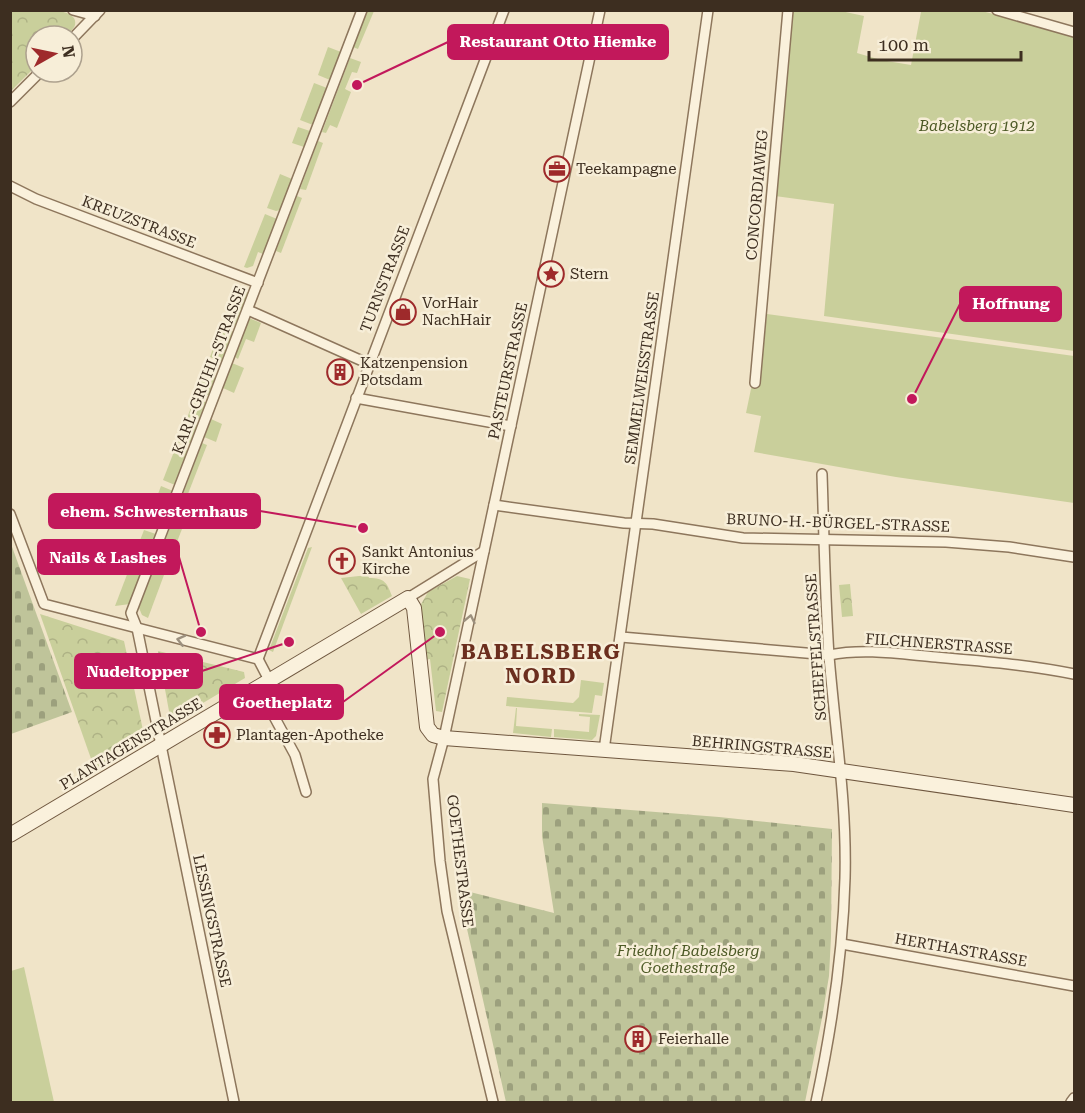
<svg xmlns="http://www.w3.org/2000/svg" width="1085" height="1113" viewBox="0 0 1085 1113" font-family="'Roboto Serif',serif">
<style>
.green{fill:#c9cf9b}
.forest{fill:url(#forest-crowns)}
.cemetery{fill:url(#cemetery-stones)}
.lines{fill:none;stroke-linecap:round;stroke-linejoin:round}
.street-casing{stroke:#8d765c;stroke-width:12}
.secondary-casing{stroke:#6f573f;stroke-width:16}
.street{stroke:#faf1dc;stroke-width:9}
.secondary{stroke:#faf1dc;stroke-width:14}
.oneway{stroke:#9c907e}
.labels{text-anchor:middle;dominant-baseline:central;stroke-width:5;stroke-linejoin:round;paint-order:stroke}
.park-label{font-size:15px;font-style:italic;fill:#4d5a26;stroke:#f7eed8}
.poi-label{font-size:15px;fill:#3d2e20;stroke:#f7eed8;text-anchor:start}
.street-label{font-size:15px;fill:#3d2e20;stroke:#f7eed8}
.district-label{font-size:21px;font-weight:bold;letter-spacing:1.5px;fill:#6b2e1e;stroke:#f7eed8}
.leader{fill:none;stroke:#c2185b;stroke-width:2}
.callout-dot{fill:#c2185b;stroke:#f7eed8;stroke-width:2}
.callout{fill:#c2185b;stroke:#c2185b;stroke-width:2}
.callout-label{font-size:16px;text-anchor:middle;font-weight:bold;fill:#fff}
</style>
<defs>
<pattern id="forest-crowns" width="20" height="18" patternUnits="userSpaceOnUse" patternTransform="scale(1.5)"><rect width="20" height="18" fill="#c9cf9b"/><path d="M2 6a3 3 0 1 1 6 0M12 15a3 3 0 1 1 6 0" fill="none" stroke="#aeb285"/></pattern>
<pattern id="cemetery-stones" width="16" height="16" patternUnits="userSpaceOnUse" patternTransform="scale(1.5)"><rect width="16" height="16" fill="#bfc49a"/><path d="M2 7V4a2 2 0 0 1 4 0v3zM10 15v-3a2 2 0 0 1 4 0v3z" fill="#9ca07d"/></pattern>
</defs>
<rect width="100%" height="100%" fill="#f0e4c8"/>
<g class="green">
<polygon points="368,10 374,11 358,49 353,47"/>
<polygon points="791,11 841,11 864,16 857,53 881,60 911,65 921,12 914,11 982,11 1074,36 1074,351 824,316 834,204 775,196"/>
<polygon points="328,47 341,52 330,80 318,75"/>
<polygon points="350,58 361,62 357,73 352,72 345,89 351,92 337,128 330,125 326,133 322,132"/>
<polygon points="314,83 327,88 313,125 300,120"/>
<polygon points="298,127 310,131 304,147 292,143"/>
<polygon points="318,141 323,143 306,190 300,189"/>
<polygon points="280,174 292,179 280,210 276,211 267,208"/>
<polygon points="297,196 302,198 281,253 276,251"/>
<polygon points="265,214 277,219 263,254 258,252 253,266 247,268 244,267"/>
<polygon points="236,288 249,293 236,326 224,321"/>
<polygon points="767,314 1074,356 1074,503 896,477 754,452 761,416 746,413 752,384 759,385"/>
<polygon points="249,318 261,323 254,342 246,339 238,359 235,357"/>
<polygon points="221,327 234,332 222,362 210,357"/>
<polygon points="232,363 244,368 234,393 223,388"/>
<polygon points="204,373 216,378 209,395 195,397"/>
<polygon points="193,402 207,402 200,419 187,418"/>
<polygon points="211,419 222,424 216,442 204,437"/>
<polygon points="185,423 198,425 191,443 177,443"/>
<polygon points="202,443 207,445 179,517 175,515"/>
<polygon points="175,449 188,450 175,485 163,480"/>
<polygon points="161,486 173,491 162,520 150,515"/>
<polygon points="171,525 182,529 166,570 157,562"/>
<polygon points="144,530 156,534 130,604 115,606"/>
<polygon points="312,547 273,652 269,650 308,548"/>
<polygon points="154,568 164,575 148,618 142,615 139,608"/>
<polygon points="581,680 604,683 602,696 595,695 592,713 506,706 507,697 573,703 579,697"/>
<polygon points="516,708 517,708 516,726 552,729 551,737 513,733"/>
<polygon points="579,714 600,715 596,736 592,740 554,737 554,729 589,732 590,717 579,716"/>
<polygon points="24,967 54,1102 11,1102 11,971"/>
</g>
<g class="forest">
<path d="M11,10C22,10 80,4 75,25C74,29 68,33 66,36H36V66L11,91Z"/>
<path d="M368,575L369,578C385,578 387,583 392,596L361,614L341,578Z"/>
<polygon points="457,576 470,579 442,712 436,711 430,659 425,660 420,606 428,592"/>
<polygon points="850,584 853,616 842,617 839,585"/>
<polygon points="40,614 124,641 144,735 140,744 95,770"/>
<polygon points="158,651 244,672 245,678 171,722"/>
</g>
<g class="cemetery">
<polygon points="11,544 72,712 11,734 10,734"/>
<polygon points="542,803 719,817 832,829 831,937 829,976 822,1018 805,1102 506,1102 458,889 554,913 542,836"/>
</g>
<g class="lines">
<g class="street-casing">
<g id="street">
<polyline points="73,10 95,16"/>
<polyline points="997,10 1074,32"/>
<polyline points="72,39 100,10"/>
<polyline points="10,102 40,72"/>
<polyline points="10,186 36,199 258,283"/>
<polyline points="248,310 369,364"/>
<polyline points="755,383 788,10"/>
<polyline points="356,398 511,426"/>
<polyline points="494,505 624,523 653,524 743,538 946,542 1009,547 1074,557"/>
<polyline points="10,514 44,604 258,659 269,680"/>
<polyline points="408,598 484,551"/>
<path d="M621,637L829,655C864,648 901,654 936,657C982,661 1029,665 1074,674"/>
<polyline points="258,659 504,10"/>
<polyline points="258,687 295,755 306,792"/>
<polyline points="604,750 708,10"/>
<polyline points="842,944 1074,986"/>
<polyline points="234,1102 137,628 131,613 362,10"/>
<polyline points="493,1102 447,911 440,861 433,779 444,738 600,10"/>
<path d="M816,1102C832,1027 843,955 845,878C847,803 835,730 829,656C825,595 824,534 822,474"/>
<polyline points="1071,1102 1074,1098"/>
</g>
</g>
<g class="secondary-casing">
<polyline id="secondary" points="10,835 408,598 414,608 427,727 433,735 444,738 794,764 1074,805"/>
</g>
<use href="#street" class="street"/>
<use href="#secondary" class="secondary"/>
</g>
<defs><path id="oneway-chevron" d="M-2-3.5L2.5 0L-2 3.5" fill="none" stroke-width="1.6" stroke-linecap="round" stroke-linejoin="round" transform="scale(1.5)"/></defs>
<g class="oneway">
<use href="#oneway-chevron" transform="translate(470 619) rotate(-78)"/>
<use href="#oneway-chevron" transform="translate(181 640) rotate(-166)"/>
</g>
<defs>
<g id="office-ring" transform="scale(1.35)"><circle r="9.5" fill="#f7eed8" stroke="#9e2a2b" stroke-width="1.5"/><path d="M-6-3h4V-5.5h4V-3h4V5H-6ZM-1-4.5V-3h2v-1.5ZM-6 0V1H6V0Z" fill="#9e2a2b"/></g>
<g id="sight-ring" transform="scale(1.35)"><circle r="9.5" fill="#f7eed8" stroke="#9e2a2b" stroke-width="1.5"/><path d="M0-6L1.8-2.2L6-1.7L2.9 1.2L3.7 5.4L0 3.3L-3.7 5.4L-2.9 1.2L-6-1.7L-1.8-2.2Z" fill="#9e2a2b"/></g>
<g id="shop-ring" transform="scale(1.35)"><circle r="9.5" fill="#f7eed8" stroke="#9e2a2b" stroke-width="1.5"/><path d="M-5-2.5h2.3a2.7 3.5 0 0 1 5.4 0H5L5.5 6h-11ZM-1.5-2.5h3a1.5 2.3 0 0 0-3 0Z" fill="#9e2a2b"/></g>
<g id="building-ring" transform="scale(1.35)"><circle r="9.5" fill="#f7eed8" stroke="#9e2a2b" stroke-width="1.5"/><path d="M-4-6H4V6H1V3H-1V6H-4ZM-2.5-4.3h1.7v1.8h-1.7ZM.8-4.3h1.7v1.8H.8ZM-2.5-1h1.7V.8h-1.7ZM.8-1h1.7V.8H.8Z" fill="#9e2a2b"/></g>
<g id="church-ring" transform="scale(1.35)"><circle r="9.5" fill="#f7eed8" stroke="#9e2a2b" stroke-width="1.5"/><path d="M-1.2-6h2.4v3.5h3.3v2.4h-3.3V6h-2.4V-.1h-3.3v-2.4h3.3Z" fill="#9e2a2b"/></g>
<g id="pharmacy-ring" transform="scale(1.35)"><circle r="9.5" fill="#f7eed8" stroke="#9e2a2b" stroke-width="1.5"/><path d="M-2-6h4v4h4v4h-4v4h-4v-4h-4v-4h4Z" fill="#9e2a2b"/></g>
</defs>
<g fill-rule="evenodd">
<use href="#office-ring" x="557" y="169"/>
<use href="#sight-ring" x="551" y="274"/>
<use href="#shop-ring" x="403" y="312"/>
<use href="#building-ring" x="340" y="372"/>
<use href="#church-ring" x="342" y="561"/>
<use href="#pharmacy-ring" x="217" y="735"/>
<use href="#building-ring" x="638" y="1039"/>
</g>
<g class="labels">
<g class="park-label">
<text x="977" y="126">Babelsberg 1912</text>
<text x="688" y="951">Friedhof Babelsberg<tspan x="688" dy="17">Goethestraße</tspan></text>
</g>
<g class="poi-label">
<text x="576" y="169">Teekampagne</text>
<text x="570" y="274">Stern</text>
<text x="422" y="303">VorHair<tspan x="422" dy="17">NachHair</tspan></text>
<text x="360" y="363">Katzenpension<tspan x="360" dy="17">Potsdam</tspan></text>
<text x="362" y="552">Sankt Antonius<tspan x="362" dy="17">Kirche</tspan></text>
<text x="236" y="735">Plantagen-Apotheke</text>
<text x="658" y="1039">Feierhalle</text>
</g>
<g class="street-label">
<text transform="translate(757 195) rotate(-85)">CONCORDIAWEG</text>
<text transform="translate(139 222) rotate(21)">KREUZSTRASSE</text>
<text transform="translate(385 279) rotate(-69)">TURNSTRASSE</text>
<text transform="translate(209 370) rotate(-69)">KARL-GRUHL-STRASSE</text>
<text transform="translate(508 371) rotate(-78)">PASTEURSTRASSE</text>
<text transform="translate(642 378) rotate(-82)">SEMMELWEISSTRASSE</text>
<text transform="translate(838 523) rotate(2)">BRUNO-H.-BÜRGEL-STRASSE</text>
<text transform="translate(939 644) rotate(4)">FILCHNERSTRASSE</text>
<text transform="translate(816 647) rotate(-94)">SCHEFFELSTRASSE</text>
<text transform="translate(131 744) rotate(-31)">PLANTAGENSTRASSE</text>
<text transform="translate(762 747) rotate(5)">BEHRINGSTRASSE</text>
<text transform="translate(460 861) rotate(83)">GOETHESTRASSE</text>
<text transform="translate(212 921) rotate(78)">LESSINGSTRASSE</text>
<text transform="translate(961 950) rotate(10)">HERTHASTRASSE</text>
</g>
<g class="district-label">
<text x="541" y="652">BABELSBERG<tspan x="541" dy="24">NORD</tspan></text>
</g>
</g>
<path class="leader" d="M357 85L448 42M912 399L960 304M363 528L260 511M201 632L179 557M289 642L202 671M440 632L343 702"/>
<g class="callout-dot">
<circle cx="357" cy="85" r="6"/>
<circle cx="912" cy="399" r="6"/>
<circle cx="363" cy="528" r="6"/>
<circle cx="201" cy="632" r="6"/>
<circle cx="289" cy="642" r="6"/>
<circle cx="440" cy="632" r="6"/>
</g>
<g class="callout">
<rect x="448" y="25" width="220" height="34" rx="6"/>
<rect x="960" y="287" width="101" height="34" rx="6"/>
<rect x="49" y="494" width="211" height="34" rx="6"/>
<rect x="38" y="540" width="141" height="34" rx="6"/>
<rect x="75" y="654" width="127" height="34" rx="6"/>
<rect x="220" y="685" width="123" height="34" rx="6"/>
</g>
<g class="callout-label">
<text x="558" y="47">Restaurant Otto Hiemke</text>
<text x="1011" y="309">Hoffnung</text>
<text x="154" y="517">ehem. Schwesternhaus</text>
<text x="108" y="563">Nails &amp; Lashes</text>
<text x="138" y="677">Nudeltopper</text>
<text x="282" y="708">Goetheplatz</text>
</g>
<rect width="1085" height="1113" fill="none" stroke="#3d2e20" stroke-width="24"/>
<g transform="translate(54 54) rotate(81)"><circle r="28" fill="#f7eed8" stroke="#ada18e" stroke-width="1.5"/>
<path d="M0-4.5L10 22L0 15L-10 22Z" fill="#9e2a2b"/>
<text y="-9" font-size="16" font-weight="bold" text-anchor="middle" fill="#3d2e20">N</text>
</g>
<path d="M869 51v9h152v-9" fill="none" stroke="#3d2e20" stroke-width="3"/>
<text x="878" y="51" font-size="18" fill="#3d2e20" stroke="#f7eed8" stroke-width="4.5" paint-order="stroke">100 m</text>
</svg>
